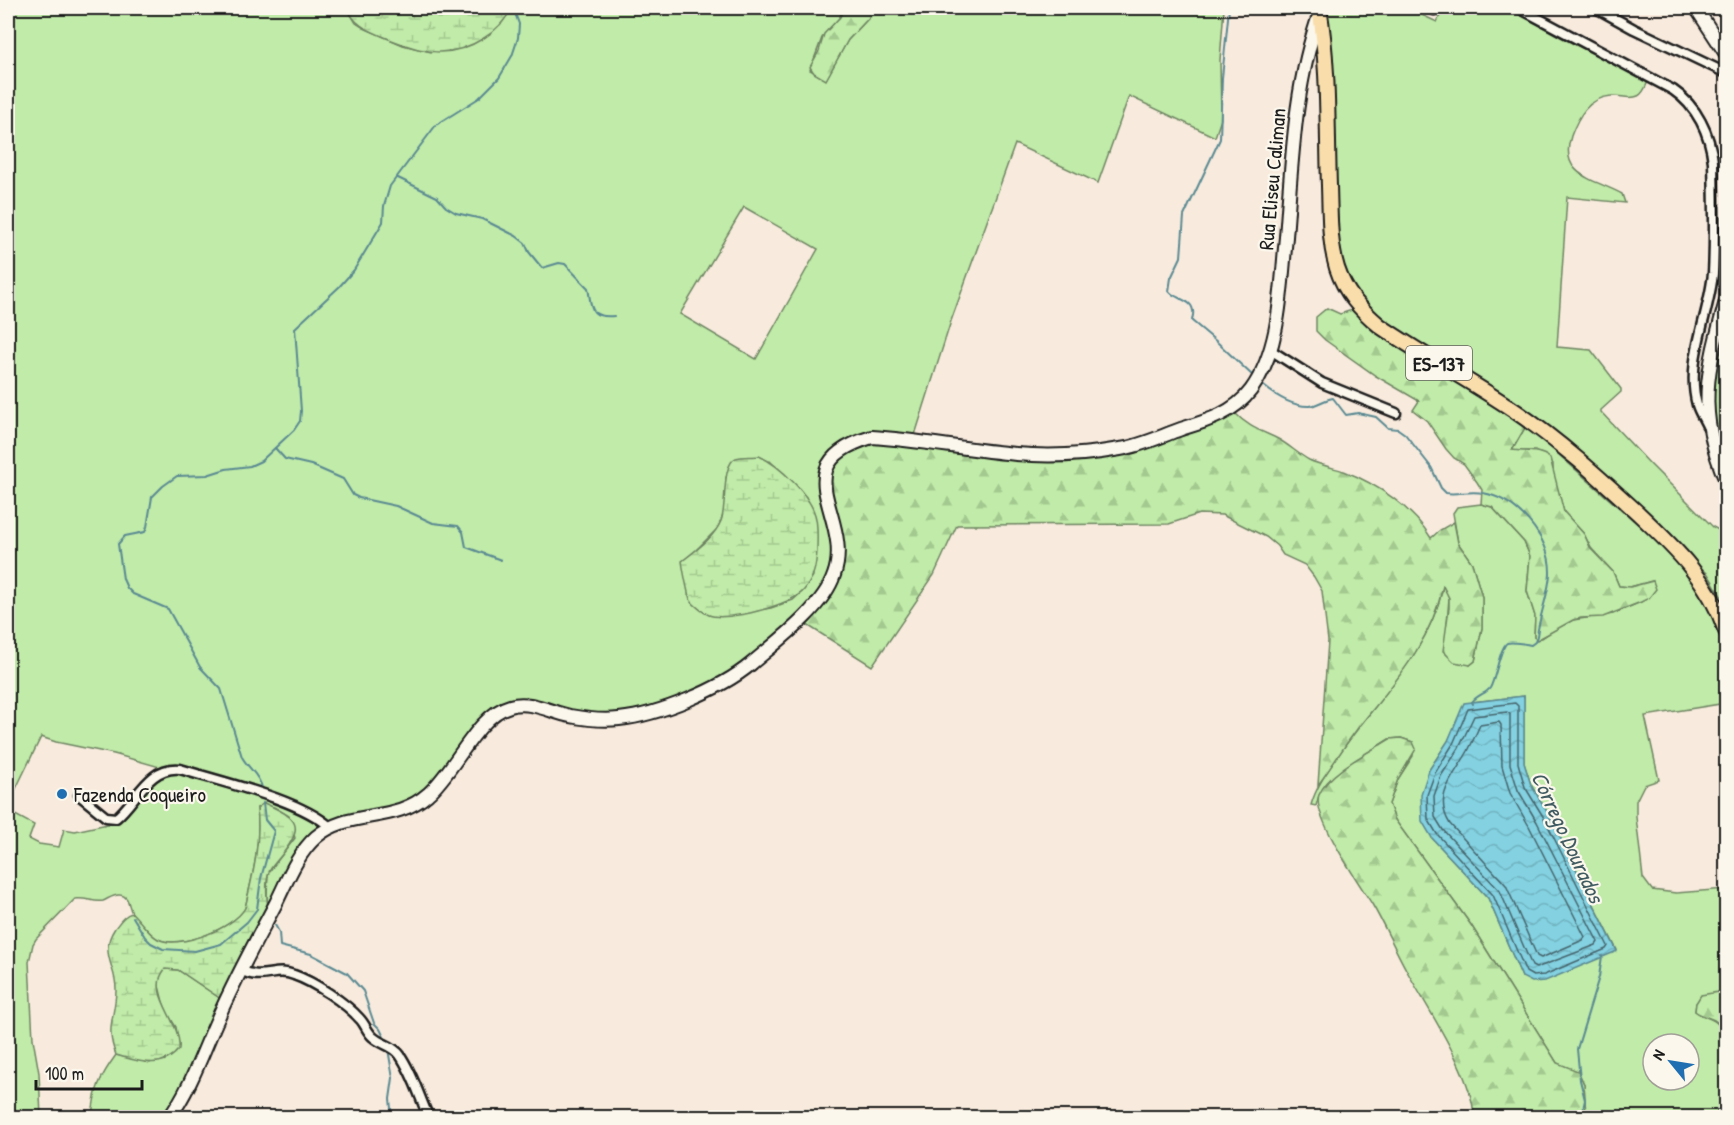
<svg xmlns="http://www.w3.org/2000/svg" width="1734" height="1125" viewBox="0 0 1734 1125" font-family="'Patrick Hand',sans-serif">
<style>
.green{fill:#c0eba8;stroke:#6e8462;stroke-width:1.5;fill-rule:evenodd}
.forest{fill:url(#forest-firs);stroke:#6e8462;stroke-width:1.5}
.wetland{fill:url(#wetland-marsh);stroke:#6e8462;stroke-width:1.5}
.water{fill:url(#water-waves);stroke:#5a8992;stroke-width:1.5}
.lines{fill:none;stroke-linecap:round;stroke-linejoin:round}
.shore{stroke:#45646b;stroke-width:1.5}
.stream{stroke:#5a8992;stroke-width:2}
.street-casing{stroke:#1c1c1c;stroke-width:13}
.secondary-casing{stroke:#1c1c1c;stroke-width:16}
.primary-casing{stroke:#1c1c1c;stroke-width:18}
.street{stroke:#fbf7ec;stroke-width:8}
.secondary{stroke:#fbf7ec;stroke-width:12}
.primary{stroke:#f9deab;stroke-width:14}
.poi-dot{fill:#1f6fb2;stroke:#fbf7ec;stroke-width:2}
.labels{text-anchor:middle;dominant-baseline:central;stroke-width:4.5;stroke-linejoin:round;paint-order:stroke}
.shield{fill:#fbf7ec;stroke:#5f5e5a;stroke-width:1.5}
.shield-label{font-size:20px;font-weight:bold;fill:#1c1c1c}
.street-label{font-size:21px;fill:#1c1c1c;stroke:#fbf7ec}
.poi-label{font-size:21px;fill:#1c1c1c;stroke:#fbf7ec;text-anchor:start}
.water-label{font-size:22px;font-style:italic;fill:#405b61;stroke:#fbf7ec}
</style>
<defs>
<pattern id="forest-firs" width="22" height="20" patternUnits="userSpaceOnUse" patternTransform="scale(1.5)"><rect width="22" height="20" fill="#c0eba8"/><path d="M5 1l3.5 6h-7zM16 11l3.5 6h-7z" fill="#a4c990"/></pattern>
<pattern id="wetland-marsh" width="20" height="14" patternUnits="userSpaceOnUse" patternTransform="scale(1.5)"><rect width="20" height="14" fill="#c0eba8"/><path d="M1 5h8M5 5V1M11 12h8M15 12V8" fill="none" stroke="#a4c990"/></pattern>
<pattern id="water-waves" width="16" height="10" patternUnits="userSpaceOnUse" patternTransform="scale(1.5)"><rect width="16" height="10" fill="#83d1e1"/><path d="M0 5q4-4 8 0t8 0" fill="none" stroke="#71b3c0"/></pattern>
</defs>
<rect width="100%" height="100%" fill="#f8ebdd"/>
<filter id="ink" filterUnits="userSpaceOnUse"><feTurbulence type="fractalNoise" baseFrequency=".0167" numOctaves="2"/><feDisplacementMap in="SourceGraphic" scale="12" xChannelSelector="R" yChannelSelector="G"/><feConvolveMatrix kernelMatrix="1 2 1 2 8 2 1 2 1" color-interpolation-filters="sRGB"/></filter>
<g filter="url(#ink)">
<g class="green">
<path d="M8,8H347L356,23L364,28L403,45L431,52L502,23L512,8H844L840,17L822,38L810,70L826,79L848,40L878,8H1224L1220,60L1221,119L1215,137L1129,96L1098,183L1015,144L951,321L915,435L836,560L820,595L760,651L720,681L680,698L639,711L613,716L587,714L512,700L443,773L414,800L369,812L346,815L314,832L268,910L267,895L268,873L295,838L289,816L274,807L257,808C261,842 253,875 245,908C234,928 179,950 158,939C153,937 135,918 132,913C128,907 130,896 120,895C114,894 108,899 103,901C94,903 85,897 75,899L36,939L33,944L29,962L33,1039L39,1073L41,1117H8V811L34,825L29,839L39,844L59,847L64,829L75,831L112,823L167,769L114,754L56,742L41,737L8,805ZM744,207L818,249L756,359L680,314ZM770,461L806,497L813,576L803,591L793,600L771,608L717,616L704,612L688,594L697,549L717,529L721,521L725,510L726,477Z"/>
<path d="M1324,8H1411V10L1437,22L1444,8H1508L1568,41L1648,81C1646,86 1644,93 1638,96C1630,100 1620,95 1611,96C1588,98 1578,117 1571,136C1558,176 1595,179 1622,194L1625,203L1567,197L1557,347L1591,350L1621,389V392L1601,410V412L1650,464L1713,527L1726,534V609L1723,599L1708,574L1615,486L1380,317L1368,307L1353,287L1341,257L1336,226Z"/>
<path d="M1526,426L1674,556L1702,591L1721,633L1726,656V703L1645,716L1659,780L1644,785L1636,801V817L1643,878L1652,890L1676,893L1726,889V930C1717,943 1725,949 1726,962C1728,973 1726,985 1726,996L1718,992L1696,1003L1695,1011C1703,1018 1713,1017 1719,1025C1734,1045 1725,1095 1715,1117H1586L1584,1084L1578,1072L1557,1063L1471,925L1395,820L1389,804L1398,779L1413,756V742L1401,738L1389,739L1344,768L1325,786L1319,795L1316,806L1311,805C1317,784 1330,768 1342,750C1380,696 1430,651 1444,583L1449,598L1447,623L1470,665L1475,661L1482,628V597L1472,563L1458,543L1453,513L1457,507L1481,504L1492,507L1524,542L1530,556L1527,591L1535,616L1534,637L1542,638L1557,628L1573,620L1613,614L1641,602L1652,581L1630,587L1619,586L1613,572L1591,548L1584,534L1564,512L1553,474V464L1535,451H1512ZM1524,696V763L1531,785L1549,815L1617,950L1522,977L1488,898L1432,838L1429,770L1448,741L1456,724L1472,702ZM1653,1044H1689V1080H1653Z"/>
<path d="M165,969L178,970L224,1001L166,1117L92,1118C94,1090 100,1077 116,1055L150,1063L179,1046L176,1027L165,1010L159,986V977Z"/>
</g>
<g class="forest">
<polygon points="844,8 878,8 848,40 826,80 814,73 810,67 819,51 824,34 840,17"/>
<path d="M1327,308L1340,314L1355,309L1526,426L1512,450C1525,452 1539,449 1550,458L1564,512L1584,534L1591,549L1613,572L1619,586L1630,587L1653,581L1656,589L1649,598L1641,602L1603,617L1581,618L1573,620L1537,640L1534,637L1535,616L1527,591L1530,556L1524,542L1492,507L1481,504L1482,490L1477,482L1464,464L1454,458L1446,449L1427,421L1413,410L1419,401L1376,376L1325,340L1316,331V317Z"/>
<path d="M1726,316V468C1714,433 1708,394 1715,357C1718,343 1723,329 1726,316Z"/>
<path d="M1235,413C1248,427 1262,431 1278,439C1289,445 1298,454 1309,460C1317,464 1334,468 1344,471C1377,484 1413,508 1431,538L1440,530L1454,522L1458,543L1472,563L1482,597V628L1475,661L1470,665L1454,662L1443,651L1449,608V598L1443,586C1431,643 1394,683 1358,728C1344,746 1332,766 1318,785L1328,641L1322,591L1314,577L1305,565L1283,555L1277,546L1266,537L1222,515L1199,514L1169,524L957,525L934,575L872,666L804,623L828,599L841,573L843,548L833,504L829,470L839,459L867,440L1054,459L1163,439L1204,429Z"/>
<path d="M1401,738L1413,742L1416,749L1398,779L1389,804L1395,820L1471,925L1557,1063L1578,1071L1584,1084L1586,1117H1474C1473,1076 1429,1011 1408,973C1395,950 1385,926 1372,904C1360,885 1311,814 1319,795C1328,772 1369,752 1390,739Z"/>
<path d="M1718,992L1726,996V1036C1723,1030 1719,1023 1714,1020C1707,1016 1701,1016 1695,1011L1696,1003L1701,995Z"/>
<polygon points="1726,1083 1726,1117 1715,1117 1722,1102"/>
</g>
<g class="wetland">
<path d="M347,8H512C505,21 497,30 484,38C448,61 419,52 382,36C366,29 355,25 347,8Z"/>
<path d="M759,456C779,465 812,496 816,519C818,530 817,540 817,551C816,566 814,578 804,590C792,605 727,622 709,615C704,613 695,606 691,601C688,597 683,568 682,561C696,550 714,538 721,521C727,508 721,464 736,458C742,456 752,457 759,456Z"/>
<path d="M264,803C298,818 306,826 280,857C276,862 271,867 269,872C265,884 267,898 268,910L224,1001L178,970L165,969C145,994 182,1021 179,1049C162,1071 138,1061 116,1055C105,1028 115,1018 116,991C117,966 98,954 115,928C120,922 124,915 132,913C141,921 147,933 158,939C179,950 234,928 245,908C253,875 261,842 257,808Z"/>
</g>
<polygon class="water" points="1524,696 1524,763 1531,785 1549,815 1617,951 1545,981 1532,982 1522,977 1488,898 1432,838 1422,821 1421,794 1429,770 1448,741 1464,703"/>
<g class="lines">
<g class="shore">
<polygon points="1515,703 1518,706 1518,763 1525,787 1544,818 1608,946 1606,949 1544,975 1533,976 1526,972 1493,895 1437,834 1428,819 1427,795 1435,773 1453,744 1468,709"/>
<polygon points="1507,712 1510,714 1510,764 1518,790 1537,822 1598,942 1596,945 1536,968 1532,966 1500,891 1443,830 1435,817 1434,796 1441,776 1459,748 1474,716"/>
<path d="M1499,722L1501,725L1502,766L1510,793L1529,826L1585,937L1583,940L1541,958L1537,956L1506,885L1450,824C1432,796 1455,775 1468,751C1472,743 1476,734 1480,725Z"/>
</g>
<g class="stream">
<path d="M1229,8L1222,78L1220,139L1184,216L1181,257L1171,278L1169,291C1174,299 1192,299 1193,311C1194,314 1192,318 1192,321L1217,342L1254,377"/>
<path d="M396,177L437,197L446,207L456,213L482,219L516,236L525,243L529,252L542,268L559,263L565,264L588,288C592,307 588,318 614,316"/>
<path d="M1260,383C1273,394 1292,407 1310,406C1318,405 1325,399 1333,398L1346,415L1358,413L1376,417L1388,428L1398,429L1405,434L1431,467L1441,488L1446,493C1458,495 1470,490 1483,493C1517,499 1550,537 1550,572C1550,591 1539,616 1537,636L1535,642L1531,645C1525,644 1513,641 1507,643C1500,647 1496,678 1490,688C1486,694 1478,694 1472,702L1473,704"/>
<polyline points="275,448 285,459 311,465 343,479 353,495 359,498 396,506 433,523 458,526 463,532 466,547 501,560"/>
<path d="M262,788C260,776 248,768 242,757L221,689L200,667L168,609L133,594L127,588L123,579L118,544L125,536L145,532L147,527L152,497L163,486L177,476L207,475L226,469L250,466L261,461L294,430L300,421L301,411L295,328L339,287L354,270L383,222L384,206L390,186L436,125L479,98L499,78L512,56L518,38L519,24L513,8"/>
<polyline points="133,917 145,937 151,943 163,949 195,951 221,944 247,922 257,909 261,878 274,831 265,820 263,803"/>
<polyline points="275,925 279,932 280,946 311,954 347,973 363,991 374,1023 380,1029 386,1041"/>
<polyline points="388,1049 393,1078 390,1099 392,1118"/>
<polyline points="1581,1118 1585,1100 1580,1080 1577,1049 1599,977 1602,956"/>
</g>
<g class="street-casing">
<g id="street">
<path d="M1519,8L1673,90C1697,106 1710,134 1713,162C1714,199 1715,237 1713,273C1709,317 1685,361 1697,405C1699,412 1704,419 1707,426"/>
<polyline points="1596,8 1634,29 1726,73"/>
<polyline points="1434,10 1435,8"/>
<polyline points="1272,351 1322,383 1396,413"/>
<path d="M79,795L106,817L116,818C137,801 148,766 180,769C221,782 299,799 330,827"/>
<path d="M241,970C262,982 274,967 294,975C314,982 346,1003 360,1019C365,1024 367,1032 373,1037C382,1045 393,1045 400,1055C413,1074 419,1096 429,1118"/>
</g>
</g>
<g class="secondary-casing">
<g id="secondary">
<polyline points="1696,8 1726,54"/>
<path d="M1726,301C1707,370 1696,412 1726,481"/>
<path d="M169,1118C191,1088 203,1051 218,1018C235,979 256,941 276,903C287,881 297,854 316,837C348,809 395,824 428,794C455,771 477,715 510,706C530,700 551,712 570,716C586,719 603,721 619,719C659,715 721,689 751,664C778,641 823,608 834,575C855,517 779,465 872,437C920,440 968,450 1016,454C1050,457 1086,455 1120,449C1141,446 1161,436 1181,429C1207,421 1234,413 1251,390C1281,349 1281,286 1286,237C1292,162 1294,85 1320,13"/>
</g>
</g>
<g class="primary-casing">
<path id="primary" d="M1319,8C1329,66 1327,127 1329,186C1330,214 1329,242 1337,268C1345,293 1361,310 1380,326C1424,356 1471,381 1515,411C1559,441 1599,477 1638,513C1676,549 1709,580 1726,631"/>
</g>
<use href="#street" class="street"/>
<use href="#secondary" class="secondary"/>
<use href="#primary" class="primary"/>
</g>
</g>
<circle class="poi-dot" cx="62" cy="794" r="6"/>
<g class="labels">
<rect class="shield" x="1406" y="346" width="66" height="34" rx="4.5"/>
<g class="shield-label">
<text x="1439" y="363">ES-137</text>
</g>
<g class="street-label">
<text transform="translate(1272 179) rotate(-85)">Rua Eliseu Caliman</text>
</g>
<g class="poi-label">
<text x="74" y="794">Fazenda Coqueiro</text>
</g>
<g class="water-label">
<text transform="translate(1568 837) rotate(65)">Córrego Dourados</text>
</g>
</g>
<rect width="1734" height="1125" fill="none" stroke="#fbf7ec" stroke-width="30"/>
<rect x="15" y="15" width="1704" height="1095" fill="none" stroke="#1c1c1c" stroke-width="2" filter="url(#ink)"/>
<g transform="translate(1671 1062) rotate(300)"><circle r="28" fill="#fbf7ec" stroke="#a29f99" stroke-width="1.5"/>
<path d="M0-4.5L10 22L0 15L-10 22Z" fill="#1f6fb2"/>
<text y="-9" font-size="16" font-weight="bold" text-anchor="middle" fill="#1c1c1c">N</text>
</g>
<path d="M36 1080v9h106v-9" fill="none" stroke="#1c1c1c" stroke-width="3"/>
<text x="45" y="1080" font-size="18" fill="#1c1c1c" stroke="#fbf7ec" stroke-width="4.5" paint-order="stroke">100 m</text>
</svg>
